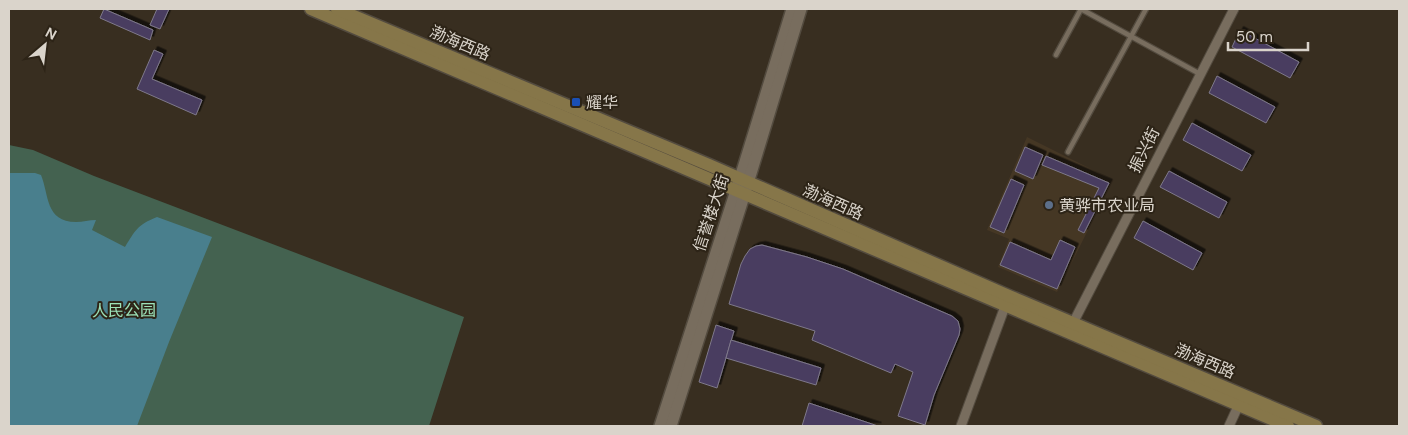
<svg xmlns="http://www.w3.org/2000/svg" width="1408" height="435" viewBox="0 0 1408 435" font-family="'DM Sans','Noto Sans SC',sans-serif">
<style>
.built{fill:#453724}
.green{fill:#446250}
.water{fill:#497f8d}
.building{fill:#493c60;stroke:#7e798a;filter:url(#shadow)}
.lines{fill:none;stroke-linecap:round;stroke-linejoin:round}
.service-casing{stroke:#534b3f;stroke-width:7}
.minor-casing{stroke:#534b3f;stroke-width:11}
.tertiary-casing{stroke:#534b3f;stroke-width:14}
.secondary-casing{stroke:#534b3f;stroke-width:15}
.service{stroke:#786d5e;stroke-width:4.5}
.minor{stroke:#786d5e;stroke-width:9}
.tertiary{stroke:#786d5e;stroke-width:11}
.secondary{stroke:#867649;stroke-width:12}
.transit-dot{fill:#1a4fb4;stroke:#2d2417;stroke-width:2}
.service-dot{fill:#5c6f8a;stroke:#2d2417;stroke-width:2}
.labels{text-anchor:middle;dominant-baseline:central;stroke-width:4;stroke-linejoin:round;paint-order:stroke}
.street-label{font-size:16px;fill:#dad4cb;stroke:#2d2417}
.poi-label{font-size:16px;fill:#dad4cb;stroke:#2d2417;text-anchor:start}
.park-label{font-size:16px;fill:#9ce2b8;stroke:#2d2417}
</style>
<defs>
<filter id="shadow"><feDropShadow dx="3.5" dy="-3.5" stdDeviation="0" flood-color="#0009"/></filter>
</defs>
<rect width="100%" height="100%" fill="#382e20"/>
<polygon class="built" points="1027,137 1113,180 1057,292 998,267 1009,239 987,230"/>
<polygon class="green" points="9,145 33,150 94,176 464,317 429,426 9,426"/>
<path class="water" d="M9,173H35L41,175C49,194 45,222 76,222C83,222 89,220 96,220L92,230L125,247C135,231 137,225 157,217L212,237L169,342L137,426H9Z"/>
<g class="building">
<polygon points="104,9 153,30 150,40 100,18"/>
<polygon points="157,9 169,9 160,29 150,25"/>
<polygon points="1240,30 1299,62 1290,78 1232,47"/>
<polygon points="154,50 163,54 152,79 202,100 196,115 137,89"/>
<polygon points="1217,76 1275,107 1266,123 1209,93"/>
<polygon points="1192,123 1251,155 1242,171 1183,140"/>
<polygon points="1025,147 1043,155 1033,179 1015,171"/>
<polygon points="1046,156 1109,183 1084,233 1078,230 1099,188 1042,165"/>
<polygon points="1169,171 1227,202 1219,218 1160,187"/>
<polygon points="1011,179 1024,185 1004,233 990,227"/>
<polygon points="1143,221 1202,253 1193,270 1134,238"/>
<polygon points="1060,240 1075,247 1057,289 1000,265 1010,242 1051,260"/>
<polygon points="762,245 807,257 843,269 952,316 958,321 960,329 959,335 934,395 925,425 898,416 913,372 895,364 891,373 812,340 815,331 729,304 741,264 745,256 750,249 756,246"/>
<polygon points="716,325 734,331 717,388 699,382"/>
<polygon points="731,340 821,368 816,385 726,358"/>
<polygon points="809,403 878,426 802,426"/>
</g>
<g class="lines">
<g class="service-casing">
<g id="service">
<polyline points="1081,9 1200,74"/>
<polyline points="1056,55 1081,9"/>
<polyline points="1068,152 1146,9"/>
</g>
</g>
<g class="minor-casing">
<g id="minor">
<polyline points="1071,327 1234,9"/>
<polyline points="961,426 1007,301"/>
<polyline points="1229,426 1241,400"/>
</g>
</g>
<g class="tertiary-casing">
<g id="tertiary">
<polyline points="660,426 740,178 792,9"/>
<polyline points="671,426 745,193 801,9"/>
</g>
</g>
<g class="secondary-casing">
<g id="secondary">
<polyline points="311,9 1288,426"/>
<polyline points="337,9 709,165 1009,296 1316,426"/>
</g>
</g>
<use href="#service" class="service"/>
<use href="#minor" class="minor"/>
<use href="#tertiary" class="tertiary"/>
<use href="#secondary" class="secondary"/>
</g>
<rect class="transit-dot" x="571" y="97" width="10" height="10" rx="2.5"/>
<circle class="service-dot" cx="1049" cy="205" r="5"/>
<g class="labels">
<g class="street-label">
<text transform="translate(460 43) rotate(23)">渤海西路</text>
<text transform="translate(1144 150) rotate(-63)">振兴街</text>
<text transform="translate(833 202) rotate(24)">渤海西路</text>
<text transform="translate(711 213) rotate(-72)">信誉楼大街</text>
<text transform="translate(1205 361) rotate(23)">渤海西路</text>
</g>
<g class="poi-label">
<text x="586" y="102">耀华</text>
<text x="1059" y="205">黄骅市农业局</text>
</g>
<g class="park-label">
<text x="124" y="310">人民公园</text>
</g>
</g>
<rect width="1408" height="435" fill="none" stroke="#dad4cb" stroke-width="20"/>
<g transform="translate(45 45) rotate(28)" stroke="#2d2417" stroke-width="4" paint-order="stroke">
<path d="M0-4L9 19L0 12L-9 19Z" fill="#dad4cb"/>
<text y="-8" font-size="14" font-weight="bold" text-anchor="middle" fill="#dad4cb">N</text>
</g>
<path d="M1228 42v8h80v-8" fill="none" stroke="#dad4cb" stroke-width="2.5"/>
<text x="1236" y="42" font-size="15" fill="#dad4cb" stroke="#2d2417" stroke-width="4" paint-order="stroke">50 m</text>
</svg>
